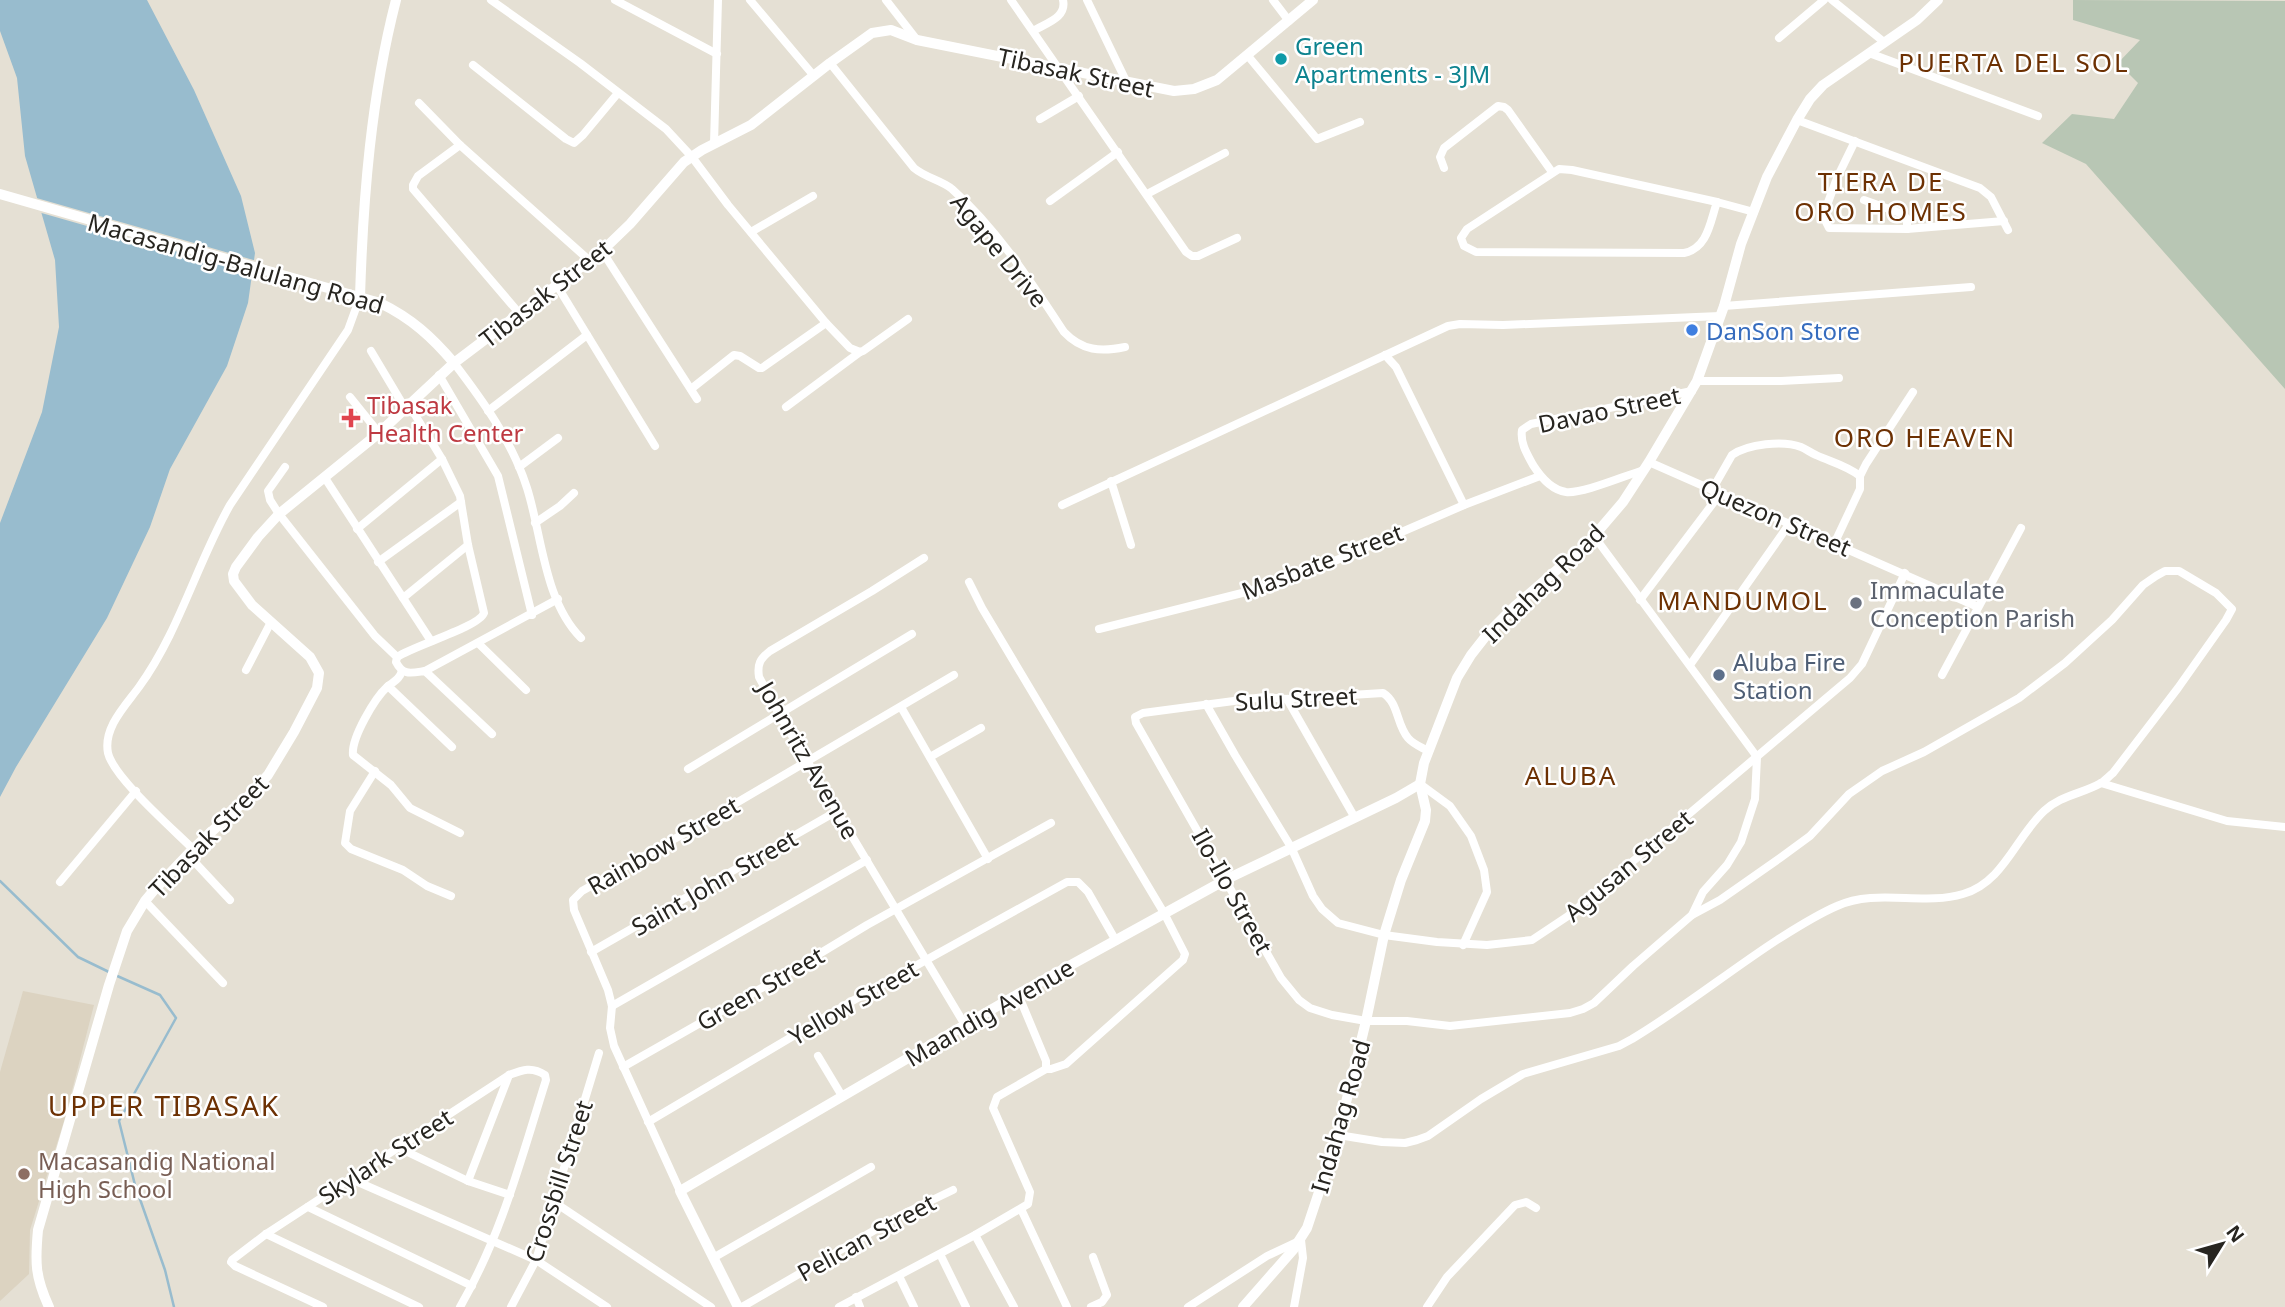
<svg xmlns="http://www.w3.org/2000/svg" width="2285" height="1307" viewBox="0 0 2285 1307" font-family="'Noto Sans',sans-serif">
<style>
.built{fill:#dcd3c1}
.green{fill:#b8c6b4}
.water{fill:#98bcce}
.pier{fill:#e5e0d4}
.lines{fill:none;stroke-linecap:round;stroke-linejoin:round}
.stream{stroke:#98bcce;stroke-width:2.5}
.minor{stroke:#fff;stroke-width:8}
.tertiary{stroke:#fff;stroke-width:10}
.secondary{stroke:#fff;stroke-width:10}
.culture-dot{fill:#0f9aa8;stroke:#fff;stroke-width:2.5}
.shop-dot{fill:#3f7fe0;stroke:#fff;stroke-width:2.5}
.health-dot{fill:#e0444e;stroke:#fff;stroke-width:2.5}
.worship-dot{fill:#6b7280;stroke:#fff;stroke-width:2.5}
.service-dot{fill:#5c6f8a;stroke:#fff;stroke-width:2.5}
.education-dot{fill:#8d6e63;stroke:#fff;stroke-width:2.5}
.labels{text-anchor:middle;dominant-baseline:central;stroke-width:5;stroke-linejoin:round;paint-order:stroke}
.culture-label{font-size:24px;fill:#0d838f;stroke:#fff;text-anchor:start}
.street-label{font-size:24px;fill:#272520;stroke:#fff}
.shop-label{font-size:24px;fill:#366cbe;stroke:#fff;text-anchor:start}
.health-label{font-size:24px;fill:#be3a42;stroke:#fff;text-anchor:start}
.worship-label{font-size:24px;fill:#5b616d;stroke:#fff;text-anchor:start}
.service-label{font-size:24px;fill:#4e5e75;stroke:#fff;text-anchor:start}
.education-label{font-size:24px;fill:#785e54;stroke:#fff;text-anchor:start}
.neighbourhood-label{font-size:26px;letter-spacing:2px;fill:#6d3103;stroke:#fff}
.quarter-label{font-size:28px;letter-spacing:2px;fill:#6d3103;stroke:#fff}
</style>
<rect width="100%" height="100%" fill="#e5e0d4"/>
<polygon class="built" points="23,991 94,1005 65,1118 30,1230 29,1274 0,1301 0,1072"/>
<polygon class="green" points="2073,0 2285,1 2285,389 2086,164 2042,143 2072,114 2114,119 2138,83 2118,63 2140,40 2073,20"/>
<polygon class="water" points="0,0 147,0 194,90 241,196 255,253 248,303 227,366 170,469 150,527 107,618 16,767 0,797 0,523 42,412 59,327 55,260 25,156 17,78 0,31"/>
<polygon class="pier" points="33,197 257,261 255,274 38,212"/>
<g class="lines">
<g class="stream">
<polyline points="0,881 78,957 109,972"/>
<polyline points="115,975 160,995 176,1018 119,1121 135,1185 165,1270 174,1307"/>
</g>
<g class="minor">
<polyline points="491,0 580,63 666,129 692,157 728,205 826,323 850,348 860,352 863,351 908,319"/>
<polyline points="615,0 717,54"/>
<polyline points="750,0 814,76"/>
<polyline points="886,0 917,40"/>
<polyline points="1011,0 1186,252 1192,256 1198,256 1237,238"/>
<polyline points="1087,0 1127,83"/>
<polyline points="1273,0 1289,21"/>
<polyline points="1832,0 1884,42"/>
<path d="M1033,31C1046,23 1067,18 1063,0"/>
<polyline points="1779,38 1824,0"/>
<polyline points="1869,53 2038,116"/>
<polyline points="1248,56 1317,139 1360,122"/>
<path d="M830,63L914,168C926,178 941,180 952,189C997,229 1031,282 1064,332C1082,351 1101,352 1125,347"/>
<polyline points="473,65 566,139 574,143 583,135 618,93"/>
<polyline points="419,103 460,145 590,261"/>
<polyline points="1040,119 1079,96"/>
<polyline points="1797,120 1980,188 1991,197 2008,230"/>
<polyline points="1855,141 1837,178 1823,216 1829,228 1907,229 2004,221"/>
<polyline points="714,144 718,0"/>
<polyline points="460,145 418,176 413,185 413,189 519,313"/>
<polyline points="1444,168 1440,157 1444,148 1498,106 1504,107 1508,110 1552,172"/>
<path d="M1559,169L1572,170L1717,202C1710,222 1708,248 1684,253L1476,252L1464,246L1461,238L1467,229Z"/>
<polyline points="1147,194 1225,153"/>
<polyline points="1864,200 1903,214 1907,219 1907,229"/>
<polyline points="1050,201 1118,152"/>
<polyline points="1717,202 1754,212"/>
<polyline points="751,232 813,196"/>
<polyline points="602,251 697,399"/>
<polyline points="556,284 655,446"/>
<polyline points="1724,306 1971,287"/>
<polyline points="371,351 405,408"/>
<polyline points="1385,355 1396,367 1464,505"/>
<path d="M454,363C483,401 512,441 527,488C542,535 544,601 581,638"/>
<polyline points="439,375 498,476 532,615"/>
<polyline points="1697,381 1781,381 1839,378"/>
<polyline points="691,389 734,355 740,356 759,368 762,368 826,323"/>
<polyline points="350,397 379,433"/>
<polyline points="786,407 860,352"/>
<polyline points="488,411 587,335"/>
<polyline points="1649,462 1978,607"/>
<path d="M285,467L268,491L270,500L279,514L375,636L397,657L396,662C403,676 411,673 425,671L492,734"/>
<polyline points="519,467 558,438"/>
<path d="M1644,470C1626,475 1583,494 1566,492C1552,490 1540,476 1533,465C1527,454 1520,443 1522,430L1531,424L1692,391"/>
<polyline points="325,478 431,641"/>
<polyline points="1111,481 1131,545"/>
<path d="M1712,490L1732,455C1748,444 1783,440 1801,447C1806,449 1811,453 1816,455C1831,462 1846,465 1860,476"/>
<polyline points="1062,505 1448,326 1460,324 1503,325 1720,316"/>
<polyline points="535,523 560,506 574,493"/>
<polyline points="357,529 442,459"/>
<polyline points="1835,542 1860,489 1860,476 1866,464 1913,392"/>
<path d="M924,558L872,591L770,651C760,659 757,664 759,677L779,714L965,1025"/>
<polyline points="378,562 461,502"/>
<polyline points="969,582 982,608 1164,913 1185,954 1183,960 1066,1064 1051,1069 1046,1069"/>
<polyline points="403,598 468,545"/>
<polyline points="1640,600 1720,494"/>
<polyline points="1099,629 1266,587 1323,566 1464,505 1540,476"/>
<polyline points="478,643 526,690"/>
<path d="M397,657C415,645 479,627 484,613L468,545L460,496L442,459L409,405"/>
<polyline points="1690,665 1790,523"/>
<polyline points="246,670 271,622"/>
<path d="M402,671C399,680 394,681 387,687C375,698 351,738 353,755L391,785L410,808L460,833"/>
<polyline points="425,671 558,599"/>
<polyline points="1942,675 2021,528"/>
<polyline points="388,686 452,747"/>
<polyline points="1287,699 1355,818"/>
<polyline points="1206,704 1235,755 1291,847 1313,896 1322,909 1338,923 1384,935 1437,942 1487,945 1532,940 1568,916 1850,678 1862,664 1905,573"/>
<polyline points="901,707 988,859"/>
<path d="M1428,751C1421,747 1413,744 1408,738C1396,724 1399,703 1383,693L1287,699L1264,697L1143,713L1135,717L1136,723L1281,978L1299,1000L1310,1008L1332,1015L1366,1021H1407L1450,1026L1570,1013L1583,1009L1594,1003L1633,966L1692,915L1703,892L1727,865L1741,842L1755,799L1757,757L1594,536"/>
<polyline points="930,757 981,728"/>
<polyline points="688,769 912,634"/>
<polyline points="375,771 350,811 345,843 351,849 403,870 427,886 451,896"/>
<polyline points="2101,783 2227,821 2285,827"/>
<polyline points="1420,784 1450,806 1471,836 1484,870 1487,892 1463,945"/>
<path d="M193,849C173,829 114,778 108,753C103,728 125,706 139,687C179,632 197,563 230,505L348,330L360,297"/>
<polyline points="188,855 230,900"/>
<polyline points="60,882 136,791"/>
<polyline points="145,901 223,983"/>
<polyline points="591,952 837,811"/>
<polyline points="612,1006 867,860"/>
<polyline points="818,1056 842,1096"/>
<polyline points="623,1067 781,977 867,925 1051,823"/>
<polyline points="648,1122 854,1000 1067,882 1078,882 1088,892 1116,941"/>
<path d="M1338,1135L1382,1142L1405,1143L1417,1140L1428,1136L1481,1099L1523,1074L1619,1046L1632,1039C1682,1009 1728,972 1777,940C1796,928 1816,915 1837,906C1876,888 1923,906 1963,894C2003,883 2016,837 2044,811C2061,795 2082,794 2101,783C2105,781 2109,776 2113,773L2178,688L2226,620L2232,609L2216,593L2179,571H2165L2156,576L2143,585L2112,620L2065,663L2019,698L1924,752L1882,771L1849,794L1810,836L1780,858L1720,900L1692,915"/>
<polyline points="399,1148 468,1181 510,1195"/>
<polyline points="351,1179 536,1260 607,1307"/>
<polyline points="468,1181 509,1075"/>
<polyline points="680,1191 614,1046 610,1028 612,1006 608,990 574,910 573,900 582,891 692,829 954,675"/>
<polyline points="554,1202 711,1307"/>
<polyline points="308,1207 472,1286"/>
<polyline points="1021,1209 1067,1307"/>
<polyline points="266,1234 419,1307"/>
<polyline points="975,1235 1014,1307"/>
<polyline points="940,1254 966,1307"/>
<polyline points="713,1258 871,1167"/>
<polyline points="899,1276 914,1307"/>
<polyline points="856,1297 860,1307"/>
<path d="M323,1307L235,1266L231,1262L232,1260L266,1234L509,1075C522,1070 532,1066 545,1075L546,1080C521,1159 502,1234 460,1307"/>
<polyline points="511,1307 536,1260 599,1053"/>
<polyline points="742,1307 899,1216 953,1190"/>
<polyline points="839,1307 975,1235 1028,1204 1030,1192 993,1108 997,1097 1046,1069 1046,1061 1018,994"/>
<polyline points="1091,1307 1102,1302 1107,1295 1093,1257"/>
<polyline points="1188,1307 1267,1256 1301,1240 1303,1258 1294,1307"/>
<polyline points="1427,1307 1447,1277 1515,1205 1526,1202 1536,1208"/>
</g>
<g class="tertiary">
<path d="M0,194L380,303C411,318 432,337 454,363"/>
<path d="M360,297C363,198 371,97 396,0"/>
<path d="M49,1307C35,1277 35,1262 38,1230L109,985L127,931L145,901L155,889L193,849L239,806L268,775L294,732L317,688L319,673L310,657L252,605L234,581L233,574L236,567L258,537L279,514L379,433L454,363L602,251L630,224L684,162L702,150L751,125L830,63L872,33L891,30L917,40L1174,91L1194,89L1217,80L1313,0"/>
<polyline points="738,1307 680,1191 1018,994 1227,879 1396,798 1420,784"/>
</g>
<polyline class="secondary" points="1243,1307 1293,1250 1307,1228 1338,1135 1366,1021 1384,935 1401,880 1425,821 1426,810 1420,784 1424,763 1457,678 1471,655 1489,632 1515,606 1588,543 1623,502 1649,462 1697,381 1724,306 1741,244 1767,177 1797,120 1810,99 1823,85 1917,20 1938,0"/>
</g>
<circle class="culture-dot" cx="1281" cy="59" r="7"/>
<circle class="shop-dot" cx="1692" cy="330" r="7"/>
<path class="health-dot" d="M347.5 407.5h7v7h7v7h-7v7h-7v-7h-7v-7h7z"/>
<circle class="worship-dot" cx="1856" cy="603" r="7"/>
<circle class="service-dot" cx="1719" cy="675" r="7"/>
<circle class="education-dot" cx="24" cy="1174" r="7"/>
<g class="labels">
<g class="culture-label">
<text x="1295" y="45">Green<tspan x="1295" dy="28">Apartments - 3JM</tspan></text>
</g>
<g class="street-label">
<text transform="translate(1076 72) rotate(12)">Tibasak Street</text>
<text transform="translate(1000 250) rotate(51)">Agape Drive</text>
<text transform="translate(236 263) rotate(16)">Macasandig-Balulang Road</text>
<text transform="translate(545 293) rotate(-38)">Tibasak Street</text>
<text transform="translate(1609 409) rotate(-12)">Davao Street</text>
<text transform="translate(1776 517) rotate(23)">Quezon Street</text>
<text transform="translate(1322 561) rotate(-21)">Masbate Street</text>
<text transform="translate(1543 583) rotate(-44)">Indahag Road</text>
<text transform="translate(1296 698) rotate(-3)">Sulu Street</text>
<text transform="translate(809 760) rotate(60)">Johnritz Avenue</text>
<text transform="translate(208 836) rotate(-46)">Tibasak Street</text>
<text transform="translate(663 845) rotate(-30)">Rainbow Street</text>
<text transform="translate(1628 865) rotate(-40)">Agusan Street</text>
<text transform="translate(714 882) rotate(-30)">Saint John Street</text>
<text transform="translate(1233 891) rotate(61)">Ilo-Ilo Street</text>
<text transform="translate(760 988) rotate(-30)">Green Street</text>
<text transform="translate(853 1002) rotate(-30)">Yellow Street</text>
<text transform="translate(989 1012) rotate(-30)">Maandig Avenue</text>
<text transform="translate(1340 1116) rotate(-74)">Indahag Road</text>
<text transform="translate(385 1156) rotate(-33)">Skylark Street</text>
<text transform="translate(558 1181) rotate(-72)">Crossbill Street</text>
<text transform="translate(866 1237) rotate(-29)">Pelican Street</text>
</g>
<g class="shop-label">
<text x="1706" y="330">DanSon Store</text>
</g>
<g class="health-label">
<text x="367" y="404">Tibasak<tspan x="367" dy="28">Health Center</tspan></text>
</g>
<g class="worship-label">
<text x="1870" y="589">Immaculate<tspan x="1870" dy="28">Conception Parish</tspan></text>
</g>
<g class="service-label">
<text x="1733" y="661">Aluba Fire<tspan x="1733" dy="28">Station</tspan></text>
</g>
<g class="education-label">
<text x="38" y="1160">Macasandig National<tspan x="38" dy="28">High School</tspan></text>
</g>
<g class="neighbourhood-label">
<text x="2014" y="62">PUERTA DEL SOL</text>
<text x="1881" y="181">TIERA DE<tspan x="1881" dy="30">ORO HOMES</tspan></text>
<text x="1925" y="437">ORO HEAVEN</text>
<text x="1743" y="600">MANDUMOL</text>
<text x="1571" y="775">ALUBA</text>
</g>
<g class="quarter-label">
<text x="164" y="1105">UPPER TIBASAK</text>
</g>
</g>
<g transform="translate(2222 1244) rotate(53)" stroke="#ffffff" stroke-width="5" paint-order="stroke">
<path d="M0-5L12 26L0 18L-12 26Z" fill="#272520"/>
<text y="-10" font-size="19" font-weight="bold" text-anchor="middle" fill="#272520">N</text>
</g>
</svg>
